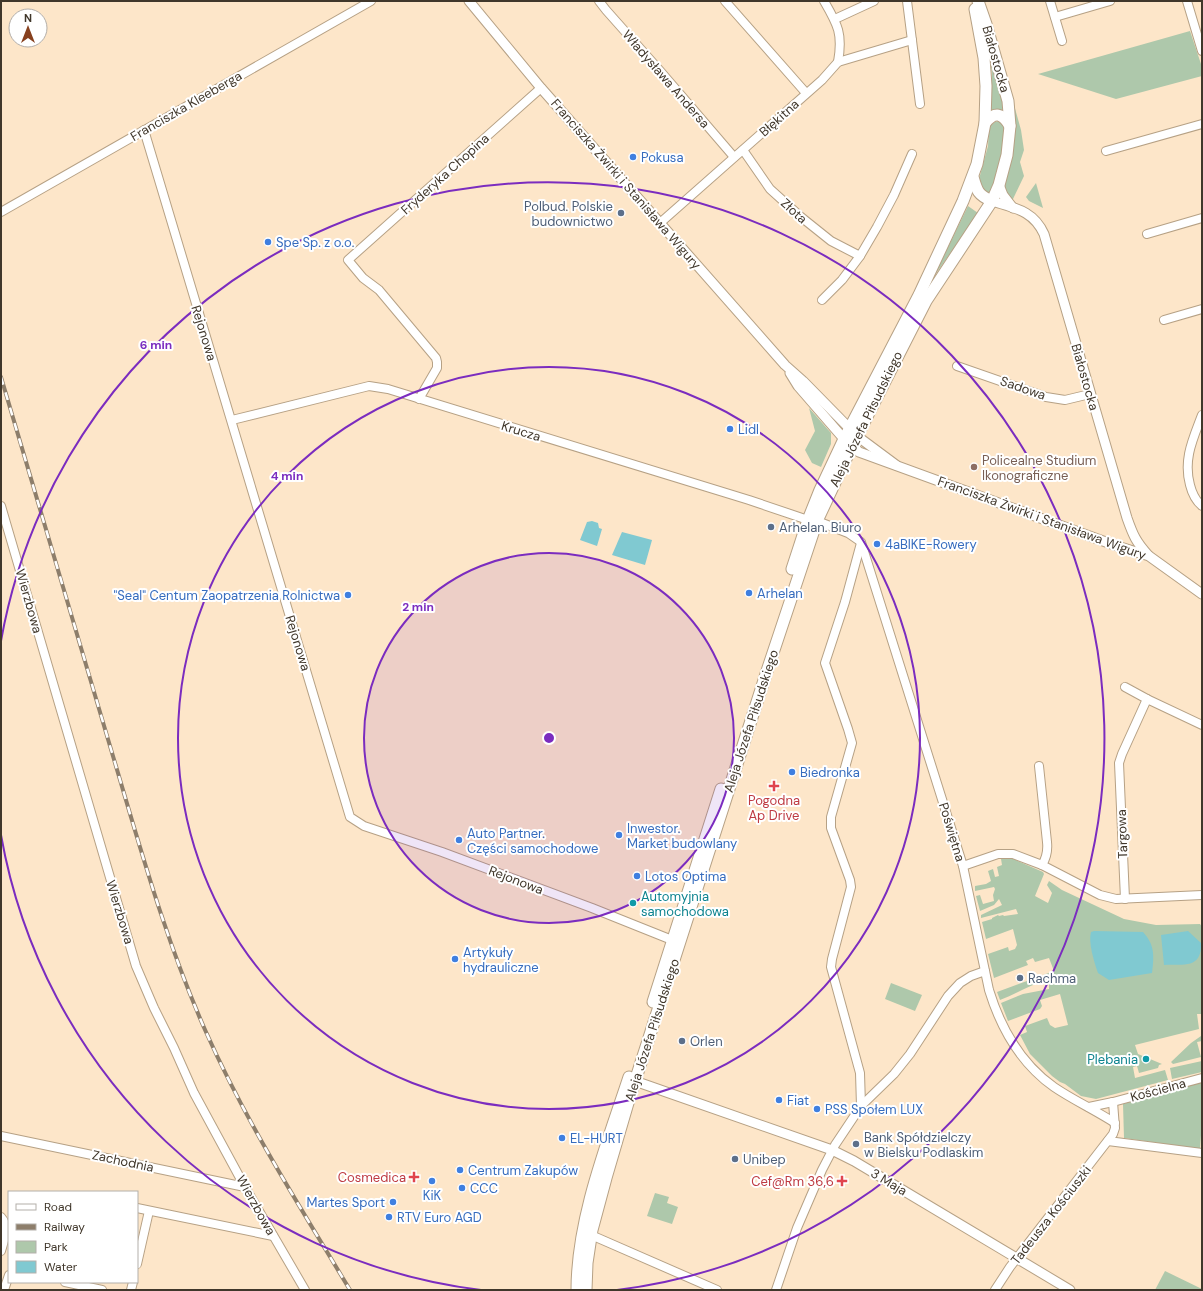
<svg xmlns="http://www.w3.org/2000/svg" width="1203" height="1291" viewBox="0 0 1203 1291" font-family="'DM Sans',sans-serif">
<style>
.green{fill:#aec8ab}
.water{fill:#80c9d1}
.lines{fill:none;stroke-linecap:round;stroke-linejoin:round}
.minor-casing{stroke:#b6a185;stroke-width:10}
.tertiary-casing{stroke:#b6a185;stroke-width:11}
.secondary-casing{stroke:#b6a185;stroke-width:13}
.minor{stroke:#fff;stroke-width:8}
.tertiary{stroke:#fff;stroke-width:9}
.secondary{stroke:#fff;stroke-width:11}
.rail-casing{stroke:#8d7e6b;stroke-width:4}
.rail{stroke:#fff;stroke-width:2.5;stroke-dasharray:8;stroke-linecap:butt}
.ring{fill:none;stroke:#7b2cbf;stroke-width:2}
.shop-dot{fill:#3f7fe0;stroke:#fff;stroke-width:1.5}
.service-dot{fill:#5c6f8a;stroke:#fff;stroke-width:1.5}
.education-dot{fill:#8d6e63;stroke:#fff;stroke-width:1.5}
.health-dot{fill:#e0444e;stroke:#fff;stroke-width:1.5}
.culture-dot{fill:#0f9aa8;stroke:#fff;stroke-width:1.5}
.labels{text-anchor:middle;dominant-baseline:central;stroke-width:4;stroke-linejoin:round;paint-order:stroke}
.street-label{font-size:13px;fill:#40372b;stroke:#fff}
.shop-label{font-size:13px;fill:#366cbe;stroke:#fff;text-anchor:start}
.service-label{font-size:13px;fill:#4e5e75;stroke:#fff;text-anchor:start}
.education-label{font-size:13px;fill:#785e54;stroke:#fff;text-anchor:start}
.health-label{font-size:13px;fill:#be3a42;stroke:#fff;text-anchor:end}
.culture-label{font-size:13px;fill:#0d838f;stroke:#fff;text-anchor:start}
.centre{fill:#7b2cbf;stroke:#fff;stroke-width:2}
.ring-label{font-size:12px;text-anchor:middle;font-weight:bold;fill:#7b2cbf;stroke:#fff;stroke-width:4;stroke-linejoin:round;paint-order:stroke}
</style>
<rect width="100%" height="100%" fill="#fde6c9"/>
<g class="green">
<polygon points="1190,31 1202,67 1202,76 1116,99 1038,74"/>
<polygon points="990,56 1001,92 1005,112 998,109 991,111 992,75"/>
<polygon points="1011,94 1021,130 1024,150 1020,162 1024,176 1013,199 1011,199 1009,198 1004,186"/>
<path d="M999,121L1004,125C1004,150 999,168 991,191L988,194L983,193L979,179L988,146L989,127L995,122Z"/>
<polygon points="1036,183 1043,208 1029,201 1026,197"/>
<polygon points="968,206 978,213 933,278"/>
<polygon points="809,408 831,433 831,444 821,467 812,463 805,450 815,431"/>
<path d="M1011,858L1043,872L1044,874L1035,896L1048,903L1052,893L1047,885L1049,881L1062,890L1124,919L1156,925L1200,924L1202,927V1014H1197L1199,1029L1135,1045L1138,1054L1162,1064L1159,1065L1158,1068L1139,1073L1137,1066L1133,1067L1135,1078L1165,1070L1168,1080L1096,1099L1081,1096L1065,1084L1060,1082L1052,1076L1030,1054L1020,1035L1027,1032L1025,1026L1047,1018L1050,1025L1055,1028L1068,1025L1060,994L1040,1000L1042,1006L1040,1009L1008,1021L1001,1003L1023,994L1049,989V983L1045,980C1029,986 1015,994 1000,1000L997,992L1054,971L1049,958L1035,962L1033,958L1026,961L1028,965L994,978L988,954L1008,947L1009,951L1015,949L1017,945L1013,929L986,939L982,922L992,919V918L998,915L999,916L1003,915L1004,916L1018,914L1016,909L981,918V915L1002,905L999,899L994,905L980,911L976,896L980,895L983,904L994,901L993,895L995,889L994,887L975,891V886L986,884L991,881L988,871L993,869L995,877L999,876L997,867L1002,865L1001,859Z"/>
<polygon points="891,983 922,995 915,1011 885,999"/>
<polygon points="1201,1036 1202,1036 1202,1041 1197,1042 1201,1057 1173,1064 1171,1062 1191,1043"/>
<polygon points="1202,1061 1202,1072 1172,1079 1170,1068"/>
<polygon points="1202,1082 1202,1122 1200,1149 1124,1138 1123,1104"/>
<polygon points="655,1193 669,1197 667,1203 678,1207 672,1224 647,1216"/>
<polygon points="1165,1271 1202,1289 1202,1290 1155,1290"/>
</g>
<g class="water">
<polygon points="592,521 598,523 599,528 602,529 597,546 580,540 587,522"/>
<polygon points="622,532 652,540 645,565 612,555"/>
<path d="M1094,931L1143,932C1155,945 1154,956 1152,973L1109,980L1098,973C1094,962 1088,942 1091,932Z"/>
<path d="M1188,931L1201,943C1202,969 1184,964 1164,965L1161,935Z"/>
</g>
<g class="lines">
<g class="minor-casing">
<g id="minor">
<polyline points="599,1 606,10 661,72 734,157"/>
<polyline points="725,1 806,93"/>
<path d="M824,1C838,25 843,34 838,62"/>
<polyline points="907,1 920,104"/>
<polyline points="1050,1 1062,41"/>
<polyline points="1187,1 1202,51"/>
<polyline points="1055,17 1110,1"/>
<polyline points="835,19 874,1"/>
<polyline points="144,130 350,817 364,826 442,852 592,908 677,942"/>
<polyline points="743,150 770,189 801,217 831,241 860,256 877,227 894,195 912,154"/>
<polyline points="1106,151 1202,124"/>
<polyline points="1,212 371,1"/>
<polyline points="660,223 822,80 838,62 912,40"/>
<polyline points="1147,234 1202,218"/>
<polyline points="822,300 842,280 860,256"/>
<polyline points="1164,320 1202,309"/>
<polyline points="957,366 1046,397 1065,400 1090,394"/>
<polyline points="419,399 437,368 437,362 436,358 379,290 363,278 348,260 541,88"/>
<path d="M1202,415C1193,439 1183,459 1190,485C1192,493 1196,501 1202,506"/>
<polyline points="232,420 369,386 388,389 749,500 808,520"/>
<polyline points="1,506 136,966 154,1008 174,1048 194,1093 245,1187 305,1290"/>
<path d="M817,521L848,533L861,542L963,866L989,990C1001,1029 1020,1063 1054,1087C1073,1100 1095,1110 1115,1123"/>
<polyline points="861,543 845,602 825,663 848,729 852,743 831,817 831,828 850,880 851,887 832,959 831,967 860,1073 861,1106"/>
<polyline points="1125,687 1147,699"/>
<path d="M1039,766L1047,842C1048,851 1047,857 1042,865"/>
<polyline points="963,866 998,854 1013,854 1042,865 1100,895 1116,899 1202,895"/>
<polyline points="1125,899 1119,763 1122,754 1147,699 1202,725"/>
<polyline points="1089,1107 1113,1102 1202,1078"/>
<polyline points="1,1136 245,1187"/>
<polyline points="1108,1141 1202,1153"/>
<polyline points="137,1208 273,1236"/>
<path d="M1,1217C10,1227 4,1240 1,1251"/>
<polyline points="591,1235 717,1290"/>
<polyline points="137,1264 149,1211"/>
<polyline points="65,1282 102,1290"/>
<polyline points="4,1290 9,1275"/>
<polyline points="131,1290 133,1282"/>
<polyline points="776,1290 797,1228 822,1170 835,1145 861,1106 894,1074 910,1054 948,996 960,983 971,976 985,971"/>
<polyline points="995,1290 1010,1267 1113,1134 1115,1128 1113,1102"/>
</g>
</g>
<g class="tertiary-casing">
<g id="tertiary">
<polyline points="469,1 541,88 785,365 803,381 857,436 896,465"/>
<polyline points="999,185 1003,195 1013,208"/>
<path d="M992,201C1014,208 1033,210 1044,234L1127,518C1133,535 1136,542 1148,555"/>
<polyline points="790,373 798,386 844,439 859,452 1114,545 1149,556 1202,594"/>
<polyline points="629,1079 832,1150 854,1161 1070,1290"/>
</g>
</g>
<g class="secondary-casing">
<g id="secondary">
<path d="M985,123C995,111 1002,113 1010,126"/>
<path d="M973,177C977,191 978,195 992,201"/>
<polyline points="792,569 808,520 820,490 844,439 919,295 963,201 977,164 985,123 986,86 984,58 975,9"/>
<polyline points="653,1002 721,789"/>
<path d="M577,1290C577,1219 607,1144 629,1077"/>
<polyline points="586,1290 587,1263 592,1230 606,1178 628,1103 766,674 817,521 852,446 926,301 992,201 999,185 1007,155 1010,126 1008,101 986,24 978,1"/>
</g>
</g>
<use href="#minor" class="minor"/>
<use href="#tertiary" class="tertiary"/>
<use href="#secondary" class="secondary"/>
<g class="rail-casing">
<path id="rail" d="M1,377C37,500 74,623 110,746C139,843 165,940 206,1032C246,1122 299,1205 350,1290"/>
</g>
<use href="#rail" class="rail"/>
</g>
<circle cx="549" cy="738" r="185" fill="#7b2cbf" fill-opacity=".12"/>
<g class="ring">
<circle cx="549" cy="738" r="185"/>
<circle cx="549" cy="738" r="371"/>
<path d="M481 1290A556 556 0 0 1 1 835M1 641A556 556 0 1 1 617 1290"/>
</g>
<g class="shop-dot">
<circle cx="633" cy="157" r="4"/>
<circle cx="268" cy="242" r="4"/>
<circle cx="730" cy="429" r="4"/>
<circle cx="877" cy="544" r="4"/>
<circle cx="749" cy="593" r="4"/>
<circle cx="348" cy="595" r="4"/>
<circle cx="792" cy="772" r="4"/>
<circle cx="619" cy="835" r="4"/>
<circle cx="459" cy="840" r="4"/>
<circle cx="637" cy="876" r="4"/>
<circle cx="455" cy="959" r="4"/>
<circle cx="779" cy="1100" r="4"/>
<circle cx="817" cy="1109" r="4"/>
<circle cx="562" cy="1138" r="4"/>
<circle cx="460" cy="1170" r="4"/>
<circle cx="432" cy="1181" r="4"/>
<circle cx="462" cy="1188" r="4"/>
<circle cx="393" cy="1202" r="4"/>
<circle cx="389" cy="1217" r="4"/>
</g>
<g class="service-dot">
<circle cx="621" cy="213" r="4"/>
<circle cx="771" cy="527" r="4"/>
<circle cx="1020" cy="978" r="4"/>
<circle cx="682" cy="1041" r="4"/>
<circle cx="856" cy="1144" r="4"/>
<circle cx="735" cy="1159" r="4"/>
</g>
<circle class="education-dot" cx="974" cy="467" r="4"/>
<g class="health-dot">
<path d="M772 780h4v4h4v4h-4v4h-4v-4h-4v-4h4z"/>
<path d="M412 1171h4v4h4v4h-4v4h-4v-4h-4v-4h4z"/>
<path d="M840 1175h4v4h4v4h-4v4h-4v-4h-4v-4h4z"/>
</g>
<g class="culture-dot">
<circle cx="633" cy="903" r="4"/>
<circle cx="1146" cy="1059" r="4"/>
</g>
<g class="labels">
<g class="street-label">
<text transform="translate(996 59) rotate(74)">Białostocka</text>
<text transform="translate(666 79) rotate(49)">Władysława Andersa</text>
<text transform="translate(186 106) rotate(-30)">Franciszka Kleeberga</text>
<text transform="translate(779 118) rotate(-42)">Błękitna</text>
<text transform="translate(445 174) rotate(-42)">Fryderyka Chopina</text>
<text transform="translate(626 184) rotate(49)">Franciszka Żwirki i Stanisława Wigury</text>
<text transform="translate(794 211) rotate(42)">Złota</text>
<text transform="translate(204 333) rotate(73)">Rejonowa</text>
<text transform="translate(1085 377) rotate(74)">Białostocka</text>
<text transform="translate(1023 388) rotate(19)">Sadowa</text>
<text transform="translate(866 419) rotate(-64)">Aleja Józefa Piłsudskiego</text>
<text transform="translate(521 431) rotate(17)">Krucza</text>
<text transform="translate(1042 518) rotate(20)">Franciszka Żwirki i Stanisława Wigury</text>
<text transform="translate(29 601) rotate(74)">Wierzbowa</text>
<text transform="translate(298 643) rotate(73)">Rejonowa</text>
<text transform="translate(751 721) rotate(-72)">Aleja Józefa Piłsudskiego</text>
<text transform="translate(952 832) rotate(73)">Poświętna</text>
<text transform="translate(1122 834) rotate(-92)">Targowa</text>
<text transform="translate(516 880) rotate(21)">Rejonowa</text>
<text transform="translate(120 912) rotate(73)">Wierzbowa</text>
<text transform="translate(652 1030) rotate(-72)">Aleja Józefa Piłsudskiego</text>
<text transform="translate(1158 1090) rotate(-15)">Kościelna</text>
<text transform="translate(123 1161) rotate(12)">Zachodnia</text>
<text transform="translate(889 1182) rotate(31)">3 Maja</text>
<text transform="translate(256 1205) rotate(61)">Wierzbowa</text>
<text transform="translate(1051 1215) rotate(-52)">Tadeusza Kościuszki</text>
</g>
<g class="shop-label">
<text x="641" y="157">Pokusa</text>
<text x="276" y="242">Spe Sp. z o.o.</text>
<text x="738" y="429">Lidl</text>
<text x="885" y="544">4aBIKE-Rowery</text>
<text x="757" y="593">Arhelan</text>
<text x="340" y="595" text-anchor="end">"Seal" Centum Zaopatrzenia Rolnictwa</text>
<text x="800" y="772">Biedronka</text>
<text x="627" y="828">Inwestor.<tspan x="627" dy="15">Market budowlany</tspan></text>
<text x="467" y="833">Auto Partner.<tspan x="467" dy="15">Części samochodowe</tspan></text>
<text x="645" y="876">Lotos Optima</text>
<text x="463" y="952">Artykuły<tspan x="463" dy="15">hydrauliczne</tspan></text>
<text x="787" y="1100">Fiat</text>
<text x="825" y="1109">PSS Społem LUX</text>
<text x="570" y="1138">EL-HURT</text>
<text x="468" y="1170">Centrum Zakupów</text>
<text x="470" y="1188">CCC</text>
<text x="432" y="1195" text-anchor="middle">KiK</text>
<text x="385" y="1202" text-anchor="end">Martes Sport</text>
<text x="397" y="1217">RTV Euro AGD</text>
</g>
<g class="service-label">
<text x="613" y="206" text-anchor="end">Polbud. Polskie<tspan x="613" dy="15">budownictwo</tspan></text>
<text x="779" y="527">Arhelan. Biuro</text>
<text x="1028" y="978">Rachma</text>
<text x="690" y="1041">Orlen</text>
<text x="864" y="1137">Bank Spółdzielczy<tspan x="864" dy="15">w Bielsku Podlaskim</tspan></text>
<text x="743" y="1159">Unibep</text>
</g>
<g class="education-label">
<text x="982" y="460">Policealne Studium<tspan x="982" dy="15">Ikonograficzne</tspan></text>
</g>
<g class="health-label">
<text x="774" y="800" text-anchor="middle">Pogodna<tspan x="774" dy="15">Ap Drive</tspan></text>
<text x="406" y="1177">Cosmedica</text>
<text x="834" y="1181">Cef@Rm 36,6</text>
</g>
<g class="culture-label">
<text x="641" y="896">Automyjnia<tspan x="641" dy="15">samochodowa</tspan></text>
<text x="1138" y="1059" text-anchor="end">Plebania</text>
</g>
</g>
<circle cx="549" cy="738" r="6" class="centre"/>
<g class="ring-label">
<text x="156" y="349">6 min</text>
<text x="287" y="480">4 min</text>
<text x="418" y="611">2 min</text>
</g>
<rect width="1203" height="1291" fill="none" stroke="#40372b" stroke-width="4"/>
<rect x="8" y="1191" width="130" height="92" fill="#ffffff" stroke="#b3afaa"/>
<rect x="16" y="1204" width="20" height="6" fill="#ffffff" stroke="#b3afaa"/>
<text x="44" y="1211" font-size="12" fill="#40372b">Road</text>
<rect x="16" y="1224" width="20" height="6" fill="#8d7e6b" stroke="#b3afaa"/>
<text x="44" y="1231" font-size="12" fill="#40372b">Railway</text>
<rect x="16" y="1241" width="20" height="12" fill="#aec8ab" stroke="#b3afaa"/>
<text x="44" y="1251" font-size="12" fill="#40372b">Park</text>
<rect x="16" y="1261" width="20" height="12" fill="#80c9d1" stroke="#b3afaa"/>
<text x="44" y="1271" font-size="12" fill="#40372b">Water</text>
<g transform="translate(28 28)"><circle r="19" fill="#ffffff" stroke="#b3afaa"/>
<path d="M0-3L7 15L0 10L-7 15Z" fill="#87401e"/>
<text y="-6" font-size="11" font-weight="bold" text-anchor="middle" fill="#40372b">N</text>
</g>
</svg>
